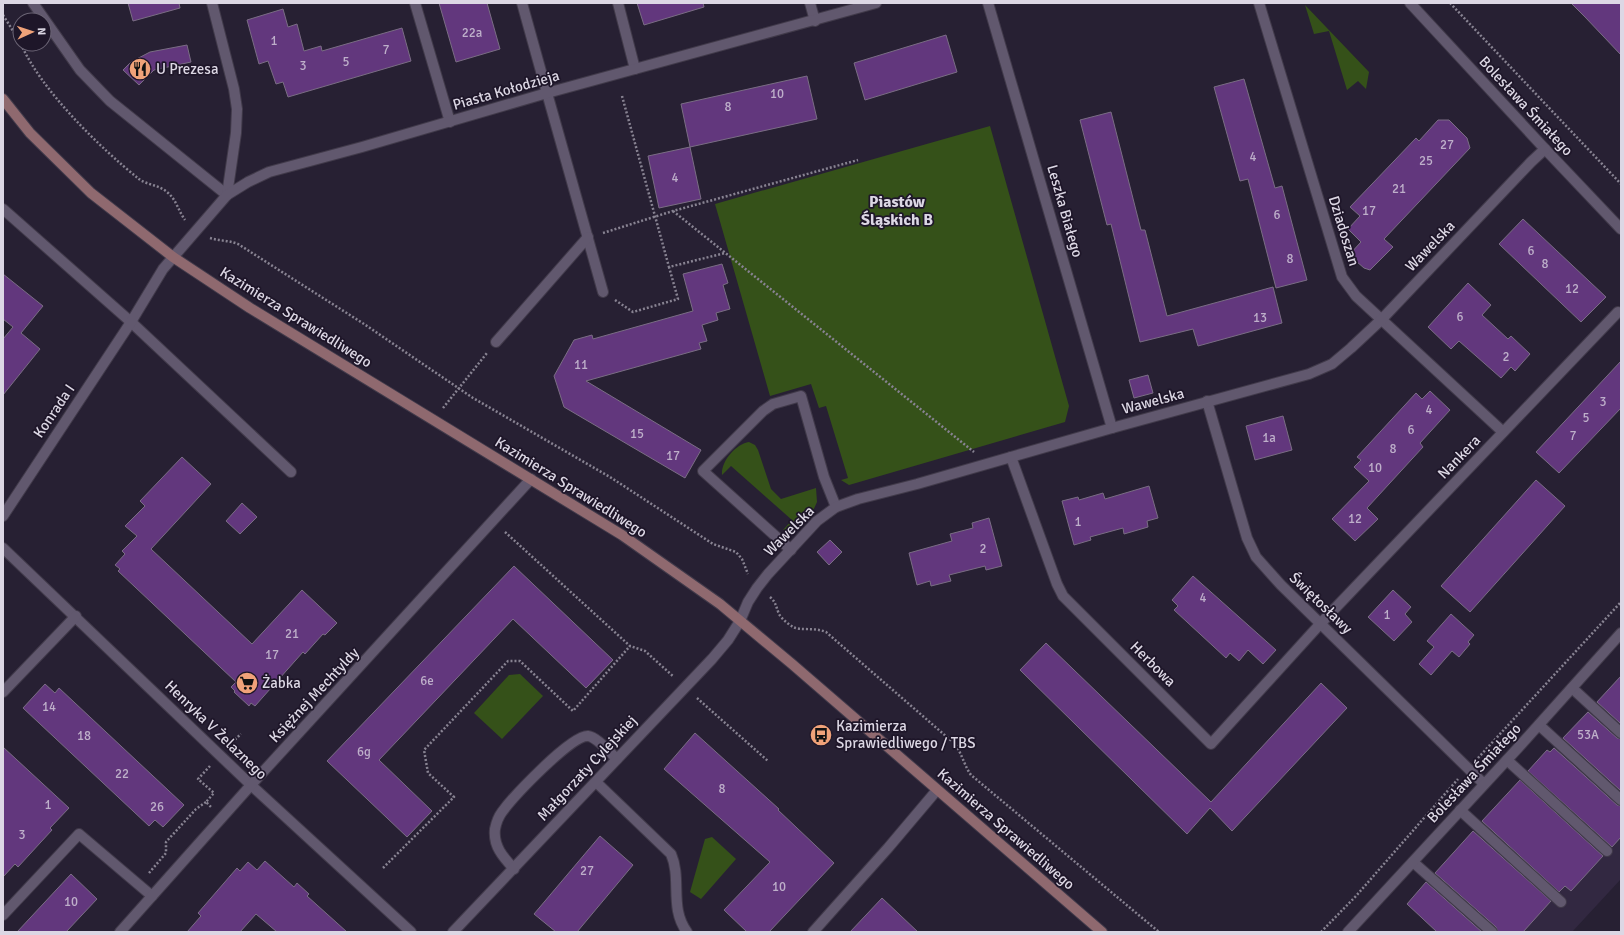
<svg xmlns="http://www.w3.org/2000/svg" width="1624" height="935" viewBox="0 0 1624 935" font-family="Signika,sans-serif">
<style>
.built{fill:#322841}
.green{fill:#355119}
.building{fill:#62377d;stroke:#7a6d84}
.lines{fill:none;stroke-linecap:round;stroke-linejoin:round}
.lane-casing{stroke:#413a4a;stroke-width:12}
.street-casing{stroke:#413a4a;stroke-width:12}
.secondary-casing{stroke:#413a4a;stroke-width:12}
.path{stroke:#888392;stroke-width:2.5;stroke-dasharray:2 2;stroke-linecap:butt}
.lane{stroke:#61586e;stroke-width:10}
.street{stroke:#61586e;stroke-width:10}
.secondary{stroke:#8f696f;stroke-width:10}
.labels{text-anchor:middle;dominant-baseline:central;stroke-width:3.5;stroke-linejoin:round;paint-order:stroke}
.number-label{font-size:13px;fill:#beafca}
.poi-label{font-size:15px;fill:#dcd7e4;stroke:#1e1629;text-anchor:start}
.street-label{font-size:15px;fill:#dcd7e4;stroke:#1e1629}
.neighbourhood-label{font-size:16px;font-weight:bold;fill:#dcd7e4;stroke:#1e1629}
</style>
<rect width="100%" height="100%" fill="#272033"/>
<polygon class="built" points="1621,675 1621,879 1572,932 1437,932 1407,904"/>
<g class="green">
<polygon points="1305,5 1369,72 1366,89 1358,81 1347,90 1329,31 1314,34"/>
<polygon points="990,126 1069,406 1065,422 849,485 841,480 848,478 826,406 819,408 811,384 770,396 715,204"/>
<path d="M749,442L755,445L758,450L771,489L781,499L816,488L817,502L812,513L796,529L783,530L792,520L731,466L722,475C721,461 736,444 749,442Z"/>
<polygon points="520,674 543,696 502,739 474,713 509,675"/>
<polygon points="712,837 736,859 701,899 690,892 705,839"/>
</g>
<g class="building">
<polygon points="128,3 179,3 180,8 133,21"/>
<polygon points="439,3 487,3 500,49 456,62"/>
<polygon points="637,3 703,3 704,7 644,25"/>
<polygon points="1571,3 1621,3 1621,55 1585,17"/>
<polygon points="283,9 288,27 297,24 304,51 321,46 322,51 402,28 411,61 288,97 283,82 276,84 268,61 259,64 247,20"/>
<polygon points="946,35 957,72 865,100 854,63"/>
<polygon points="187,45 191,62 154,70 139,85 123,70 131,62 150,52"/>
<polygon points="807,76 817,119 690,147 681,104"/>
<polygon points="1244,79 1275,188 1282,186 1307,280 1276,288 1248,179 1240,181 1214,87"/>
<polygon points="1111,112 1141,230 1145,230 1167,316 1273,287 1282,323 1198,346 1193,329 1140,342 1111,224 1107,225 1080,120"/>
<polygon points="1438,120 1449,120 1467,138 1470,148 1384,239 1393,247 1370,270 1364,268 1349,255 1361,242 1348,229 1360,216 1350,207 1416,138 1419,141"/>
<polygon points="690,147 701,199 659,208 648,156"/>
<polygon points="1523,219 1606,297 1581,322 1499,244"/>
<polygon points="722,264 728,283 723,285 730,309 716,313 718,320 702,325 707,341 699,343 701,349 586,381 701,450 685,478 564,407 554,376 574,340 592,335 593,339 693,311 683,274"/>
<polygon points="3,274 43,306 21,333 40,349 3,395 3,339 13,327 3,319"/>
<polygon points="1468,283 1491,305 1482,315 1508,339 1511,336 1530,354 1515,371 1511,367 1501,378 1459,341 1451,349 1428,327"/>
<polygon points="1621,361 1621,408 1559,473 1536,452"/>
<polygon points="1148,375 1153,393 1134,398 1129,380"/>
<polygon points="1430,391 1450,410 1420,443 1423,447 1367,508 1378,519 1355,541 1332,519 1369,481 1354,467 1361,460 1357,457 1416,393 1422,399"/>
<polygon points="1283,416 1292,450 1255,460 1246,426"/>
<polygon points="182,457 211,484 151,549 252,644 302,590 337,623 325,635 323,634 305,654 303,652 255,706 251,703 249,706 234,692 235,691 231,687 236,682 118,571 120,569 115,565 125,554 122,551 137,536 125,526 145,506 140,501"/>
<polygon points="1536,480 1565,506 1470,612 1441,586"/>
<polygon points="1149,486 1158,518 1147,521 1148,527 1124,534 1123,528 1090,537 1091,540 1074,545 1062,501 1078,497 1079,500 1103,493 1105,499"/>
<polygon points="242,503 257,517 240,534 226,521"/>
<polygon points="989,518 1002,566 986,570 985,566 949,575 951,581 931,586 930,581 917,585 909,553 952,541 950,534 973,528 972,523"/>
<polygon points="830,540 842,552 829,565 817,552"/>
<polygon points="514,566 613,660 586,688 513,619 379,760 432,811 407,837 327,761"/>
<polygon points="1193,576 1276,650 1263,664 1248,650 1239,661 1230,653 1226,658 1174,610 1178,606 1172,600"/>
<polygon points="1393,590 1411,607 1405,614 1412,622 1394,641 1368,617"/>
<polygon points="1451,614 1474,635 1468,642 1470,644 1459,657 1452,651 1431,675 1419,664 1434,647 1427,641"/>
<polygon points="1046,643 1211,802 1321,683 1347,708 1232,831 1210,808 1187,834 1020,670"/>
<polygon points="1621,676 1621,724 1597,702"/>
<polygon points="45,684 55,693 59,688 184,805 163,827 155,820 149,826 23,708"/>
<polygon points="1588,712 1617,738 1621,739 1621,791 1563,738"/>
<polygon points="695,733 779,809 778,810 834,863 769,932 747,932 724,910 770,862 664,769"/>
<polygon points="3,747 69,808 50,828 52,830 18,867 15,864 3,877"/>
<polygon points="1554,748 1617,805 1621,806 1621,837 1612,847 1528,771 1547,750 1550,752"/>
<polygon points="1520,780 1603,856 1571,891 1565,886 1559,892 1482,821"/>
<polygon points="1473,831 1551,901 1523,932 1498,932 1496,927 1435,873"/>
<polygon points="600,836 633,865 577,932 556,932 534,914"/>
<polygon points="265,861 294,887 297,883 309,894 307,896 347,932 277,932 256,914 240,932 187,932 201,916 198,913 237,868 240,871 248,862 257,870"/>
<polygon points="71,874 97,899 66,932 17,932"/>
<polygon points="1426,882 1482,932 1437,932 1407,904"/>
<polygon points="882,898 918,932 850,932"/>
</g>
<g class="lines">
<g class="lane-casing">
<g id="lane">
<polyline points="415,3 450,122"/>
<polyline points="618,3 635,69"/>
<polyline points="547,93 603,292"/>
<polyline points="131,322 291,472"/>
<polyline points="496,342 588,237"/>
<polyline points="791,550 703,471 763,411 773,404 801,396 824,477 836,507"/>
<polyline points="1572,688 1621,733"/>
<polyline points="1539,725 1621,800"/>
<polyline points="1507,760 1607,851"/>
<path d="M596,782L671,854C682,879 669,908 687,932"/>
<polyline points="1460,810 1561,902"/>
<polyline points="1413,862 1492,932"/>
<path d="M514,869C503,857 493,846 495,829C496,824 499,816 502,812C513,797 571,735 588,736C597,737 610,753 617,759"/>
<polyline points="813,932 888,848 937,790"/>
</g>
</g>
<g class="street-casing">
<g id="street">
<polyline points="33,3 80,70 110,101 227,195"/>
<polyline points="212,3 234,89 237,109 236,133 227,195"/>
<polyline points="522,3 547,93"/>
<polyline points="810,3 815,21"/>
<polyline points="988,3 1112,428"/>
<polyline points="1259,3 1342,277 1356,296 1503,432"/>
<polyline points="1410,3 1545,149 1621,229"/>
<polyline points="3,209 131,322"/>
<polyline points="1207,401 1247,538 1256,557 1281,585 1484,784"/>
<polyline points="1011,457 1057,584 1063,596 1211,744 1321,623 1618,312"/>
<polyline points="3,516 131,322 163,269 227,195 248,182 269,172 362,147 547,93 876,3"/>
<polyline points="3,548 251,785 411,932"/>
<polyline points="3,692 76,616"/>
<polyline points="3,915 79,834 152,896"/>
<polyline points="120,932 251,785 531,479"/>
<polyline points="453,932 712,659 728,640 740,621 748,602 757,588 768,574 817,521 836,507 858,499 917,484 1112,428 1309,374 1332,364 1351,348 1382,319 1531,162 1545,149"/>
<polyline points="1348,932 1517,749 1621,633"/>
</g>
</g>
<g class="secondary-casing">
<polyline id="secondary" points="3,99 30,133 91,193 173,257 250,308 622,535 720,604 792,664 1102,932"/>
</g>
<g class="path">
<polyline points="1450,3 1621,184"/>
<polyline points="3,15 20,42"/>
<path d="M21,44C41,90 100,148 139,179C147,185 159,185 167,192C176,199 178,210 185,220"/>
<polyline points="622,96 669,267 725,253"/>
<polyline points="673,211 974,452"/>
<polyline points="603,233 673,211 858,160"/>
<path d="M210,238C219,241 228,240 238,244L364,324L473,398L610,477L713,544L736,552L742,559L748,574"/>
<polyline points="615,300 633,312 678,299 669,267"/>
<polyline points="443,408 487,353"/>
<polyline points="505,532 630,646 645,651 674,677"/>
<path d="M770,597C776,602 776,607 779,614C781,618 788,624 793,627C801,631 814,627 826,632L955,744C962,754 964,765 971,775L1159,932"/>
<polyline points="697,698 768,761"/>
<polyline points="229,745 241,734"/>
<polyline points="1478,758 1621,602"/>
<polyline points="210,766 198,779 214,793 206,802 211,807"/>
<polyline points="383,868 454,797 428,773 424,750 508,661 520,661 573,711 630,646"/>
<polyline points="149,873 166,853 166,842 196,809 206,802"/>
<polyline points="1321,932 1356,896 1458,779"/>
</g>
<use href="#lane" class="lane"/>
<use href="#street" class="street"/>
<use href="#secondary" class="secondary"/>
</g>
<defs>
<g id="restaurant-disc" transform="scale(1.15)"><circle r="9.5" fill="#f0a279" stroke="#1e1629"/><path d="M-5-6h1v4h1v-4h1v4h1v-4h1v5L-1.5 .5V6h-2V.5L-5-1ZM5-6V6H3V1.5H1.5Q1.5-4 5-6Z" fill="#111"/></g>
<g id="supermarket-disc" transform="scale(1.15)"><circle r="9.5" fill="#f0a279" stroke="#1e1629"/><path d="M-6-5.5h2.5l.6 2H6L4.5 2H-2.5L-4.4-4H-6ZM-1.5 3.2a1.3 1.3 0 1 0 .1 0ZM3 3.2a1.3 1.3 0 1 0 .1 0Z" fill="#111"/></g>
<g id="bus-disc" transform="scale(1.15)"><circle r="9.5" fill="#f0a279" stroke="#1e1629"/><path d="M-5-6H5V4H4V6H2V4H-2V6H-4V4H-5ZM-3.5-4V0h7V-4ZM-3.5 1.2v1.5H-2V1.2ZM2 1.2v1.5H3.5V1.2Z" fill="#111"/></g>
</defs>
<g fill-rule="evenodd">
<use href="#restaurant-disc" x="140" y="69"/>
<use href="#supermarket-disc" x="247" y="683"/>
<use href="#bus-disc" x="821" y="735"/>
</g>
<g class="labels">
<g class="number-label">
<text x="472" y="33">22a</text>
<text x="274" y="41">1</text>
<text x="386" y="50">7</text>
<text x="346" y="62">5</text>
<text x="303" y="66">3</text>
<text x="777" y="94">10</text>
<text x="728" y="107">8</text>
<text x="1447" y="145">27</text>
<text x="1253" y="157">4</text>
<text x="1426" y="161">25</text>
<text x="675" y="178">4</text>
<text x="1399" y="189">21</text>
<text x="1369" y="211">17</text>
<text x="1277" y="215">6</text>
<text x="1531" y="251">6</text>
<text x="1290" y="259">8</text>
<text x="1545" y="264">8</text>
<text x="1572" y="289">12</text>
<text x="1460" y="317">6</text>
<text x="1260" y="318">13</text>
<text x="1506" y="357">2</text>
<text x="581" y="365">11</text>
<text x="1603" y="402">3</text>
<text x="1429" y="410">4</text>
<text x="1586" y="418">5</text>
<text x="1411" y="430">6</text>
<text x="637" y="434">15</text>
<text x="1573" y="436">7</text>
<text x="1269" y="438">1a</text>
<text x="1393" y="449">8</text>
<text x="673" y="456">17</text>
<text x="1375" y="468">10</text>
<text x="1355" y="519">12</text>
<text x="1078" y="522">1</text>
<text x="983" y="549">2</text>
<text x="1203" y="598">4</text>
<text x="1387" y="615">1</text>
<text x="292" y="634">21</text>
<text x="272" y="655">17</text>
<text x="427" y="681">6e</text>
<text x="49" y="707">14</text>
<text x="1588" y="735">53A</text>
<text x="84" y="736">18</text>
<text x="364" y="752">6g</text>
<text x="122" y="774">22</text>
<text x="722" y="789">8</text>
<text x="48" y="805">1</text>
<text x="157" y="807">26</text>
<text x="22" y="835">3</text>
<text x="587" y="871">27</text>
<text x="779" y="887">10</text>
<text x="71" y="902">10</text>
</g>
<g class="poi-label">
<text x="156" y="69">U Prezesa</text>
<text x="262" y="683">Żabka</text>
<text x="836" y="726">Kazimierza<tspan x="836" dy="17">Sprawiedliwego / TBS</tspan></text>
</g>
<g class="street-label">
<text transform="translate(506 90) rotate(-16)">Piasta Kołodzieja</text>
<text transform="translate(1526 106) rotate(47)">Bolesława Śmiałego</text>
<text transform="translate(1065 211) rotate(74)">Leszka Białego</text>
<text transform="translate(1344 231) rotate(73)">Dziadoszan</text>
<text transform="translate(1430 246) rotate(-46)">Wawelska</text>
<text transform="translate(296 317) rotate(32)">Kazimierza Sprawiedliwego</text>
<text transform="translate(1153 401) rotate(-15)">Wawelska</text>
<text transform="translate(54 411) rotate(-56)">Konrada I</text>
<text transform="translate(1459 457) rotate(-46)">Nankera</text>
<text transform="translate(571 487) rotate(32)">Kazimierza Sprawiedliwego</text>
<text transform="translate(789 531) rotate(-45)">Wawelska</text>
<text transform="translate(1321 603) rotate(44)">Świętosławy</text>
<text transform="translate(1153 664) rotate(45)">Herbowa</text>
<text transform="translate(314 695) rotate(-47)">Księżnej Mechtyldy</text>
<text transform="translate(216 730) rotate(44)">Henryka V Żelaznego</text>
<text transform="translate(587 768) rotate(-47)">Małgorzaty Cylejskiej</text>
<text transform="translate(1474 773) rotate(-47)">Bolesława Śmiałego</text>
<text transform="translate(1006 829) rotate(41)">Kazimierza Sprawiedliwego</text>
</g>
<g class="neighbourhood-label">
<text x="897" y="202">Piastów<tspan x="897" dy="18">Śląskich B</tspan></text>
</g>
</g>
<rect width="1624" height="935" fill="none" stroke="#dcd7e4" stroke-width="8"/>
<g transform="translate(32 32) rotate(87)"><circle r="19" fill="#1e1629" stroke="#6a6374"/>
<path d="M0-3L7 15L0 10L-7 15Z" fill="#f0a279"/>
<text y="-6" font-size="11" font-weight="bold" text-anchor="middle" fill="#dcd7e4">N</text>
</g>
</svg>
